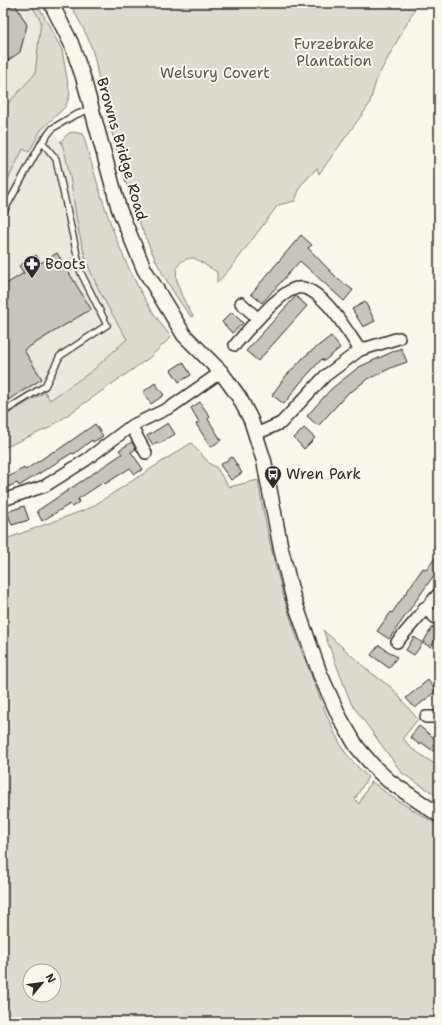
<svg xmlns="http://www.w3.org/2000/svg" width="442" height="1025" viewBox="0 0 442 1025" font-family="'Shantell Sans',sans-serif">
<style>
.built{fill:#ebe8de}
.green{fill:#dddad0;stroke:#84827e;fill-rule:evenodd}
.building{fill:#c7c4bc;stroke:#2b2b2b}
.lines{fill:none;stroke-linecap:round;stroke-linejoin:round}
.service-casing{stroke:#2b2b2b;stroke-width:8}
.minor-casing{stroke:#2b2b2b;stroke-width:14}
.tertiary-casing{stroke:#2b2b2b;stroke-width:17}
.service{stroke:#fbf7ec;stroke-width:5.5}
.minor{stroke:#fbf7ec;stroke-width:11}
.tertiary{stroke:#fbf7ec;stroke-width:14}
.labels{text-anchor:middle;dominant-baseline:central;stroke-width:4;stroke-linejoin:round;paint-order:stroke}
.park-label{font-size:15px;fill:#585754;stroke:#fbf7ec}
.street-label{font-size:15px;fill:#2b2b2b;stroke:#fbf7ec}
.poi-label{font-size:15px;fill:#2b2b2b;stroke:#fbf7ec;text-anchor:start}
</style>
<rect width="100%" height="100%" fill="#fbf7ec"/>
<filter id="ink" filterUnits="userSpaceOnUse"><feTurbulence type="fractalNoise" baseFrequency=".025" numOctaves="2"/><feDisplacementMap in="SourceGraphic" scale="8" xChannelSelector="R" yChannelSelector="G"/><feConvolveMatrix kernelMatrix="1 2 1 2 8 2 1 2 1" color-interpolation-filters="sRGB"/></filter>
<g filter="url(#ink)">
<g class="built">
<polygon points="3,3 30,3 41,21 35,74 3,109"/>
<polygon points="46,124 61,141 67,156 82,245 112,316 127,339 92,371 50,401 44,392 3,417 3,191 23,149 29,151"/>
</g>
<g class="green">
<polygon points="30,3 37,3 62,50 70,95 65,107 41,130 29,152 23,149 3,190 3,109 35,74 41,21"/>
<path d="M70,3H418L377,78L369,105L319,174L317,168L301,185L295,201L278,205L234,264L217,283V272L194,258C160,259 184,302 193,316L191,317C139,251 120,165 100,85C97,73 96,61 92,49C87,33 77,18 70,3Z"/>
<path d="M73,132L83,134C104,207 123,277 171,337L149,358L49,428L3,448V417L45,392L50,400L92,371L127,339C109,309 90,279 82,245C73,211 73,175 61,141L69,133Z"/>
<path d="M191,443L210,464L216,467L229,487L258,480C269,550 287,617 314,682C323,706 332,731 345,752C351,761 360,769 368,777L355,799L359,804L371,781L389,795L439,826V1022H3V540L90,508ZM30,971H54V995H30Z"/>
<polygon points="323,630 370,672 392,688 415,716 418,719 403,738 411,748 439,767 439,797 402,773 351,703"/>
</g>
<g class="building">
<polygon points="15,4 27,25 20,52 3,64 3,11"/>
<polygon points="301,235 312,245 308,248 339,280 353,290 344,301 300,261 262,303 251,294"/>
<polygon points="57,253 91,309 24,350 42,379 3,403 3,286 24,273 19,266 36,255 41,263"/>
<polygon points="296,296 307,306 258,361 246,351"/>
<polygon points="365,302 375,321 363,327 352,309"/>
<polygon points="232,312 243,323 232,333 222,322"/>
<polygon points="331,336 340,348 324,361 322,359 300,383 284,404 272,395 285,377 305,356"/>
<polygon points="401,348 407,362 393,367 366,380 351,392 350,391 318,426 307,416 331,389 359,367"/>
<polygon points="183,362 191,375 179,382 171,370"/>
<polygon points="155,383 164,395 151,404 143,392"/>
<polygon points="200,402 210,417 208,419 221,440 211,447 196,424 199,422 191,408"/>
<polygon points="168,423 175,434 159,444 157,442 153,445 147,436"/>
<polygon points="95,424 103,436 93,442 92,440 74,454 72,453 19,486 17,483 3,489 3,480 24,468 25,470 54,451 55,452"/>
<polygon points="304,428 315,438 304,449 294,438"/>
<polygon points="132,442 136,449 131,452 143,469 135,474 130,468 105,484 104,482 78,499 79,502 72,507 70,504 42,521 37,511 122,454 119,450"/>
<polygon points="232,457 242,473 231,480 220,465"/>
<polygon points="24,506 29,520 12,525 7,512"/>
<polygon points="439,553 439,568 389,639 377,631 391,612 392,613 423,568 426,570"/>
<polygon points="432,627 439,631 439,633 431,647 423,643"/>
<polygon points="414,637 423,643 414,655 406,650"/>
<polygon points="379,645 397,657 389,668 371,655"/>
<polygon points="428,680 436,691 415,708 406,698"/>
<polygon points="419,726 439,742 439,755 422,743 420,745 410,737"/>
</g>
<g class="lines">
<g class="service-casing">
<g id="service">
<polyline points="3,213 42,142 53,128 73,116 90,109"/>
<polyline points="3,412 45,386 60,356 107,325 81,273 56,159 42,142"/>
</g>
</g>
<g class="minor-casing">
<g id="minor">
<polyline points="241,303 258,319"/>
<path d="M235,345C247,331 280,291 297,288C320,283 349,334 360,350"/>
<polyline points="131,426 146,453"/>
<polyline points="256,434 281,423 325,376 360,350 399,338"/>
<polyline points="3,500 45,486 86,460 131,426 171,407 221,372"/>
<polyline points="424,608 437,619"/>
<polyline points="397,642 439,593"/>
<polyline points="426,717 439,717"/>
</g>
</g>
<g class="tertiary-casing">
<polyline id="tertiary" points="51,3 71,43 83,77 119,209 144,269 184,335 221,372 239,397 251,420 264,461 281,549 293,597 320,674 340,718 357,747 375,768 389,781 439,815"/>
</g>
<use href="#service" class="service"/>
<use href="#minor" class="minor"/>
<use href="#tertiary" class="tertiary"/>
</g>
</g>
<defs>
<g id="pharmacy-pin" transform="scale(0.9)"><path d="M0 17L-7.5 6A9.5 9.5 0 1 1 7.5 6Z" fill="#2b2b2b" stroke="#fbf7ec"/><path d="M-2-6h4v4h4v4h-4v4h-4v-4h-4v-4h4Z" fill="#fff"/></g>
<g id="bus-pin" transform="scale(0.9)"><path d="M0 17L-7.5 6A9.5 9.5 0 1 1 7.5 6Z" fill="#2b2b2b" stroke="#fbf7ec"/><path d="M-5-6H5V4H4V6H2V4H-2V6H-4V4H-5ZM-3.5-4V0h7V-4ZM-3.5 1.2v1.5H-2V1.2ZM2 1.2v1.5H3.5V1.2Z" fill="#fff"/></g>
</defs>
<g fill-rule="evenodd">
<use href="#pharmacy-pin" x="32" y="264"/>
<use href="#bus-pin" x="273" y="474"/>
</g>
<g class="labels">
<g class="park-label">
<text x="334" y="44">Furzebrake<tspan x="334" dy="17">Plantation</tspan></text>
<text x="215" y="73">Welsury Covert</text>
</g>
<g class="street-label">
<text transform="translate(122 149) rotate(74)">Browns Bridge Road</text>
</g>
<g class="poi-label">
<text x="45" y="264">Boots</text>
<text x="286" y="474">Wren Park</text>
</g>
</g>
<rect width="442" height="1025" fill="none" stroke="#fbf7ec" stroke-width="16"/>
<rect x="8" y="8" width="426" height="1009" fill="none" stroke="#2b2b2b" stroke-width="1.5" filter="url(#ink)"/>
<g transform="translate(42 983) rotate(61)"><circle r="19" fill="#fbf7ec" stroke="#a8a59f"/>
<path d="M0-3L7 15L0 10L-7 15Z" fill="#2b2b2b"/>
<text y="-6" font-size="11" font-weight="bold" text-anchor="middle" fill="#2b2b2b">N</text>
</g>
</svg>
